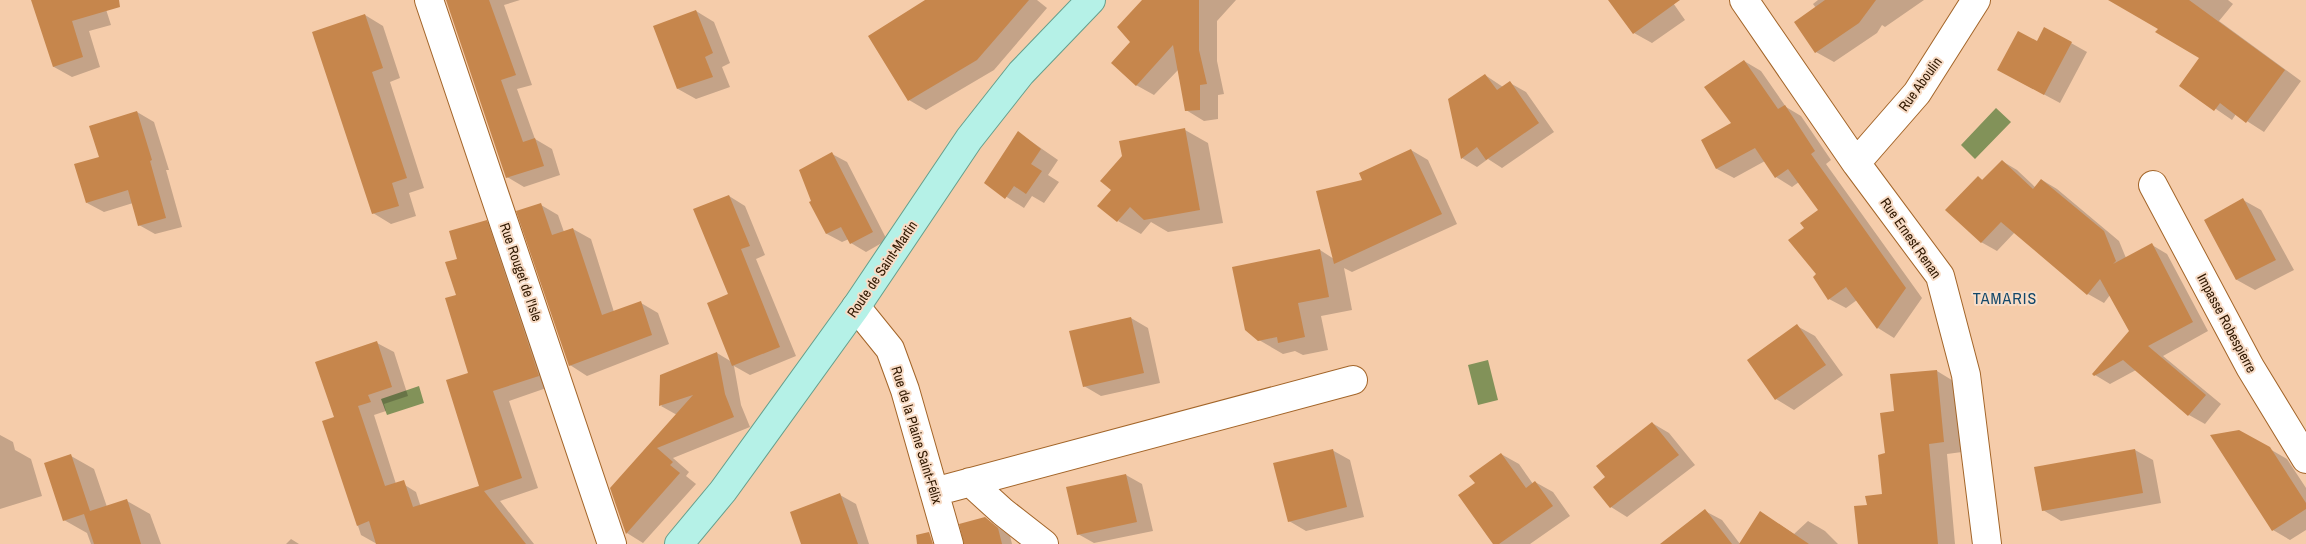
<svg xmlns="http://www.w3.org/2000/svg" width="2306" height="544" font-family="'Archivo Narrow',sans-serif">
<rect width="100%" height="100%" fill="#f5ccaa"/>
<path fill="#829259" d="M 1996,108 L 2011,122 L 1975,159 L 1961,145 Z
M 1488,360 L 1498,400 L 1478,405 L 1468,365 Z
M 419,386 L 424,403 L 387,415 L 381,399 Z"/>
<path fill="#0003" d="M 32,0 L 103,0 L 111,25 L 89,31 L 100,67 L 72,77 L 54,67 Z
M 448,0 L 520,0 L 504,5 L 532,85 L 517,89 L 535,139 L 552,149 L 560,175 L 524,187 L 507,177 Z
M 927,0 L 1037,0 L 1047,8 L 994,70 L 926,110 L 909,100 Z
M 1144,0 L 1236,0 L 1217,21 L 1217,61 L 1224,94 L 1218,95 L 1218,119 L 1204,121 L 1186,110 L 1179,69 L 1154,95 L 1136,85 L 1132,42 Z
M 1610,0 L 1671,0 L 1685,20 L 1652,43 L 1634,33 Z
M 1818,0 L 1924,0 L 1885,27 L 1882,25 L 1877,33 L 1834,62 L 1816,52 L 1816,8 L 1813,4 Z
M 2117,0 L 2228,0 L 2233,4 L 2219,21 L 2301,81 L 2264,132 L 2236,114 L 2232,120 L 2181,85 L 2201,58 Z
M 696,11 L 714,22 L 730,63 L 722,67 L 730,87 L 696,99 L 678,89 Z
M 365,15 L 383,26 L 400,78 L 390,82 L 424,188 L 409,193 L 416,216 L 391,224 L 373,213 Z
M 2037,43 L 2071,43 L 2087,52 L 2060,103 L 2015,79 Z
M 1744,61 L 1761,71 L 1786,107 L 1801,116 L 1831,160 L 1826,164 L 1922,298 L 1894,338 L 1878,328 L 1857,300 L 1846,308 L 1829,299 L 1817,275 L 1806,229 L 1820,211 L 1799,182 L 1792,187 L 1776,177 L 1765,161 L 1734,178 L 1717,169 L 1702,141 L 1733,123 Z
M 1485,75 L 1503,87 L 1510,83 L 1526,92 L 1554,132 L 1502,168 L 1488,159 L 1477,167 L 1462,158 Z
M 137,112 L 154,122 L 169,170 L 166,170 L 182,227 L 155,234 L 139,225 L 133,203 L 104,212 L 87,203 Z
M 1185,130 L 1208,143 L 1223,223 L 1168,232 L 1151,222 L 1141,234 L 1118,221 Z
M 1019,133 L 1058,160 L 1048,175 L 1059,182 L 1044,203 L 1032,196 L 1024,208 L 985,183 Z
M 1411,150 L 1428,160 L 1457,224 L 1352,272 L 1344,268 L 1352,310 L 1321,316 L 1328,350 L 1303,355 L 1295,351 L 1283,354 L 1259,340 L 1320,250 L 1334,259 L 1364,180 Z
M 832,154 L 847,162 L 887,240 L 866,252 L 851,243 L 849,239 L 842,242 L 827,234 L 811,202 Z
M 2002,161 L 2017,170 L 2036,188 L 2042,180 L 2057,189 L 2119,241 L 2126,258 L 2152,245 L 2167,254 L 2208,331 L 2163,356 L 2221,404 L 2205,424 L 2189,415 L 2136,370 L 2110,384 L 2095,375 L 2130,332 L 2110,295 L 2104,303 L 2088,294 L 2015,232 L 1997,251 L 1981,242 L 1978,177 L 1984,181 Z
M 729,196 L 745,206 L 765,255 L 756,259 L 796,356 L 750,375 L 734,366 L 741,405 L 750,427 L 673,458 L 689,472 L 686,476 L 696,484 L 643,543 L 627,533 L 612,488 L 677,415 L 661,406 L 717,353 L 732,362 Z
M 2243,200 L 2261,210 L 2294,270 L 2255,290 L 2237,280 L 2205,221 Z
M 541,205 L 558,215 L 564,232 L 573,229 L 591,239 L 614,312 L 641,303 L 658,313 L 669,344 L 587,376 L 570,365 Z
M 486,221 L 503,231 L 555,385 L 509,401 L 538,488 L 500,501 L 534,544 L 470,544 L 480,487 L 470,374 L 458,296 L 458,260 Z
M 1131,318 L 1148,328 L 1160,383 L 1101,396 L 1084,386 Z
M 1797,326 L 1815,336 L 1843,375 L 1794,410 L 1776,399 Z
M 377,343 L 394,352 L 408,396 L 384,404 L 386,411 L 374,415 L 396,484 L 400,482 L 416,492 L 433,544 L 377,544 L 361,535 L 324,422 L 335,418 Z
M 1937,371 L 1955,382 L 1962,452 L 1947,454 L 1955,544 L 1859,544 L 1868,506 L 1884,495 L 1886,455 L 1895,412 Z
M 1652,423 L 1669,433 L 1695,465 L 1627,517 L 1611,507 L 1607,477 Z
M 0,435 L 13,442 L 15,450 L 31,459 L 42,496 L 0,509 Z
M 2249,437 L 2287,459 L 2306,488 L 2306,530 L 2290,540 L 2273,530 Z
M 1332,450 L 1350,460 L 1364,517 L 1306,531 L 1289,521 Z
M 2135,450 L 2153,460 L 2161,503 L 2061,521 L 2043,510 Z
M 1501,454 L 1519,464 L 1533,484 L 1535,482 L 1553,492 L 1570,516 L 1530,544 L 1494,544 L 1476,483 Z
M 71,456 L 94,469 L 107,507 L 127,501 L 150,514 L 161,544 L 91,544 L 87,533 L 64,520 Z
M 1126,475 L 1142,484 L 1153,531 L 1094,543 L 1078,534 Z
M 840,495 L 856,504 L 869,544 L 802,544 Z
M 1705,511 L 1722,520 L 1740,544 L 1675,544 Z
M 1761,513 L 1794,534 L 1808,521 L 1825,531 L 1838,544 L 1740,544 Z
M 985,518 L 1010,536 L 1012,544 L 965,544 Z
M 291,539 L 299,544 L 286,544 Z"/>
<path fill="#c6864c" d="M 31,0 L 119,0 L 120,7 L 72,21 L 83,57 L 53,67 Z
M 446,0 L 489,0 L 516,75 L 501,80 L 523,142 L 535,138 L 544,166 L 506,178 Z
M 925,0 L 1029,0 L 977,60 L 908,101 L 868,36 Z
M 1142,0 L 1199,0 L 1199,50 L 1207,84 L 1200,85 L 1200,110 L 1185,111 L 1173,45 L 1136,86 L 1111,63 L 1130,42 L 1117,27 Z
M 1608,0 L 1680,0 L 1633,34 Z
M 1825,0 L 1876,0 L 1859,23 L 1815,53 L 1794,22 Z
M 2108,0 L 2189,0 L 2285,70 L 2246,123 L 2220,103 L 2214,111 L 2179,86 L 2199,58 L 2155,32 L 2158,29 Z
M 696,10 L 713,53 L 705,57 L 713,77 L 677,89 L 653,26 Z
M 365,14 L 383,68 L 372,72 L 407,178 L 392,183 L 399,206 L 372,214 L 312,32 Z
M 2044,27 L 2072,42 L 2044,95 L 1997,70 L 2018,31 L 2037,41 Z
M 1744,60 L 1778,109 L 1785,105 L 1815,151 L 1811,154 L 1906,288 L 1877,329 L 1846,287 L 1828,300 L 1813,277 L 1816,274 L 1788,240 L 1804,228 L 1800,223 L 1818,210 L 1788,169 L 1775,178 L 1755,148 L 1716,169 L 1701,140 L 1731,123 L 1704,87 Z
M 1485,74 L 1497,90 L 1510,81 L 1539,123 L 1486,160 L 1477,147 L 1461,159 L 1448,99 Z
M 137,111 L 152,160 L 150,161 L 166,218 L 138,226 L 128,190 L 86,203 L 74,164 L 99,157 L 89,126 Z
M 1185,128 L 1200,210 L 1144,220 L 1130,207 L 1117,222 L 1097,206 L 1111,190 L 1100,181 L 1122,156 L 1119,141 Z
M 1018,131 L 1041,149 L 1031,164 L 1042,171 L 1026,194 L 1014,186 L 1005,199 L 984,183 Z
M 1411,149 L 1442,214 L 1334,264 L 1316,191 L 1362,180 L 1359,173 Z
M 832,152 L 873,232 L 850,244 L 841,227 L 826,234 L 809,202 L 811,201 L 799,170 Z
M 2002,160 L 2033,189 L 2041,179 L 2104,231 L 2116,261 L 2113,264 L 2152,243 L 2193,322 L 2148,346 L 2206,395 L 2188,416 L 2123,360 L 2094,376 L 2092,374 L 2129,331 L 2100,279 L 2087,295 L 2001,222 L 1981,243 L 1945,210 L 1978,176 L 1982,180 Z
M 729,195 L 750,246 L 741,249 L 780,347 L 732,366 L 707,303 L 728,294 L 693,209 Z
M 2243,198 L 2276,260 L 2236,280 L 2204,220 Z
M 541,203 L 552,235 L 573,228 L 602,315 L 641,301 L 652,335 L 569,366 L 516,211 Z
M 487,220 L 539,376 L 493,391 L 522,478 L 484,491 L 526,544 L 376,544 L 369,521 L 357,526 L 322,421 L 334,417 L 315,362 L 377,341 L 392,387 L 368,395 L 371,402 L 358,406 L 385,486 L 404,480 L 413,507 L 479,486 L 446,380 L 468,373 L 445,298 L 456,295 L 445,262 L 457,259 L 449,231 Z
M 1320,249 L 1329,297 L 1298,303 L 1305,337 L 1278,343 L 1277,337 L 1258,341 L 1245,330 L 1232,267 Z
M 1131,317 L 1144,373 L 1083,387 L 1069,331 Z
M 1797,324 L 1826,365 L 1775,400 L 1747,360 Z
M 717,352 L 725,394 L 734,417 L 657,448 L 673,462 L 670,465 L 680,473 L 626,534 L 610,488 L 693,395 L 659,406 L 660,375 Z
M 1937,370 L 1944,442 L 1929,444 L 1938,544 L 1858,544 L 1854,506 L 1867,505 L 1865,496 L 1882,494 L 1878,455 L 1885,453 L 1880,413 L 1894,411 L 1890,374 Z
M 1652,422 L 1679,455 L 1610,508 L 1593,487 L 1605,477 L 1596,466 Z
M 2239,430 L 2270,447 L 2306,503 L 2306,509 L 2272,531 L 2210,435 Z
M 1333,449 L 1347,507 L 1288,522 L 1273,463 Z
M 2135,449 L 2143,493 L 2042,511 L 2034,467 Z
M 1501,453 L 1526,488 L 1535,481 L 1553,506 L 1499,544 L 1493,544 L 1458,495 L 1475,483 L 1469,476 Z
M 71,454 L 90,511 L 127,499 L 141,544 L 94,544 L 84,514 L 63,521 L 44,463 Z
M 1126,474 L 1137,522 L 1077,535 L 1066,487 Z
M 840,493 L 858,544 L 801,544 L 790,512 Z
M 1705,509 L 1732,544 L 1660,544 Z
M 1760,511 L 1809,544 L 1739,544 Z
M 985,517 L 998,528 L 1002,544 L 964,544 L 959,524 Z
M 929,532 L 933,544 L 917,544 L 916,535 Z"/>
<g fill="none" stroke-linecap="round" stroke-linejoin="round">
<g stroke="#a36529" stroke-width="30">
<path id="minor" d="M 429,0 L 612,544
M 1744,0 L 1856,163 L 1940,276 L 1966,375 L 1987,544
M 1856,163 L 1917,93 L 1976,0
M 2153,185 L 2250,367 L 2306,459
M 856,307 L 890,349 L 905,390 L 949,544
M 970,482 L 1003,512 L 1044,544
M 934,492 L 1353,380"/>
</g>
<g stroke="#669f8c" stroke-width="30">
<path id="major" d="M 679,544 L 723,491 L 856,307 L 969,139 L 1021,73 L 1091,0"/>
</g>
<use href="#minor" stroke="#fff" stroke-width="28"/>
<use href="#major" stroke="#b5f1e7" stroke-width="28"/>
</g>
<g text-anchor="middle" stroke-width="4" stroke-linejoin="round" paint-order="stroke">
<g font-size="14" fill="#301800" stroke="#f8dcc6">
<text transform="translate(1920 84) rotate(-54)" y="5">Rue Aboulin</text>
<text transform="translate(1911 238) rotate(55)" y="5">Rue Ernest Renan</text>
<text transform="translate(882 269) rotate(-56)" y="5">Route de Saint-Martin</text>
<text transform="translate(521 272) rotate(71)" y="5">Rue Rouget de l'Isle</text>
<text transform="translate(2227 323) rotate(62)" y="5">Impasse Robespierre</text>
<text transform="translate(917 435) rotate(73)" y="5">Rue de la Plaine Saint-Félix</text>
</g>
<g font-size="16" letter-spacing="1" fill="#12486a" stroke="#f8dcc6">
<text x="2005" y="304">TAMARIS</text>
</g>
</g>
</svg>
